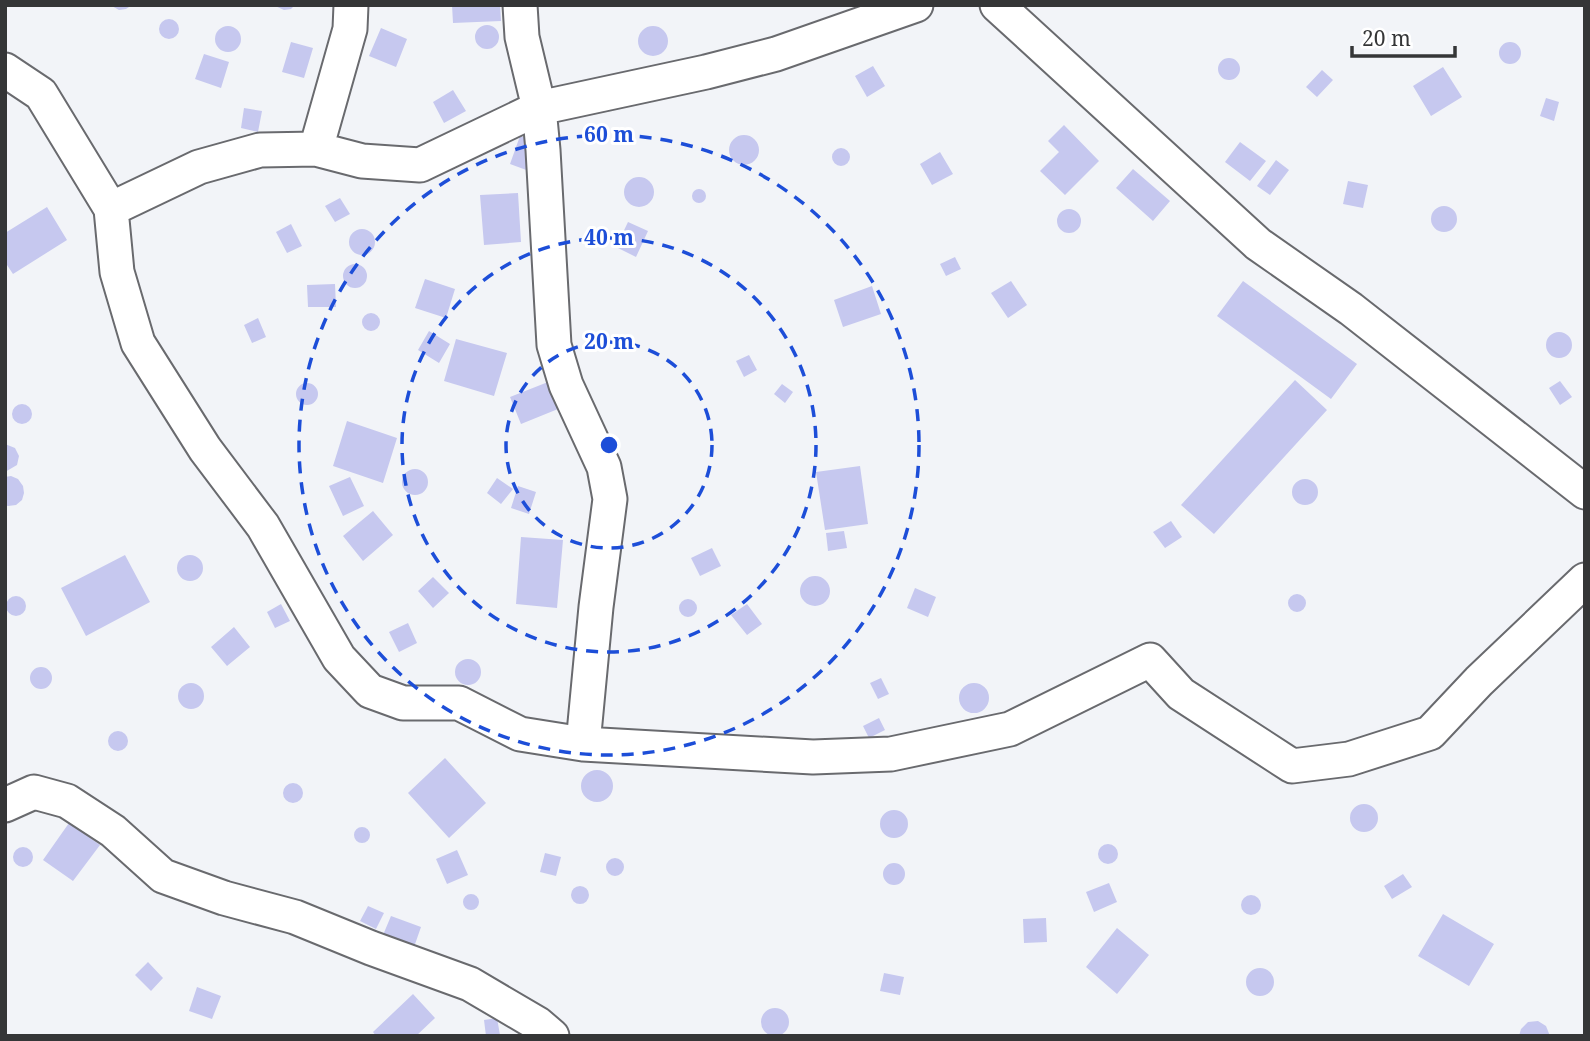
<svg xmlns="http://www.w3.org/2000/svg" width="1590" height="1041" font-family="'Noto Serif',serif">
<rect width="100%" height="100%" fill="#f2f4f8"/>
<path fill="#c6c8ef" d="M 110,5 L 132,5 L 126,9 L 119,10 Z
M 273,5 L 295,5 L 291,9 L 284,10 Z
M 452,5 L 500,5 L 501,21 L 453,23 Z
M159 29a10 10 0 1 1 20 0a10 10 0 1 1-20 0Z
M475 37a12 12 0 1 1 24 0a12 12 0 1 1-24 0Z
M638 41a15 15 0 1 1 30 0a15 15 0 1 1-30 0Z
M215 39a13 13 0 1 1 26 0a13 13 0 1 1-26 0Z
M 381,28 L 407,39 L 396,67 L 369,56 Z
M1499 53a11 11 0 1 1 22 0a11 11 0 1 1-22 0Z
M 291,42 L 313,48 L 304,78 L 282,72 Z
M 204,54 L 229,62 L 221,88 L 195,79 Z
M1218 69a11 11 0 1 1 22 0a11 11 0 1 1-22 0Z
M 873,66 L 885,86 L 867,97 L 855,76 Z
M 1443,67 L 1462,97 L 1431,116 L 1413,86 Z
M 1322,70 L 1333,80 L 1317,97 L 1306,87 Z
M 453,90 L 466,111 L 444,123 L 433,102 Z
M 1546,98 L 1559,102 L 1554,121 L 1540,116 Z
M 244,108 L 262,111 L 258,132 L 241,128 Z
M 1064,125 L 1099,161 L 1065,195 L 1040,171 L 1059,152 L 1048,141 Z
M729 150a15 15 0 1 1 30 0a15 15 0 1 1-30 0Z
M 520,136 L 540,143 L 529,171 L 510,164 Z
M 1240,142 L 1266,161 L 1250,181 L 1225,162 Z
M832 157a9 9 0 1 1 18 0a9 9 0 1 1-18 0Z
M 940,152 L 953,174 L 932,185 L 920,164 Z
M 1276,160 L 1289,170 L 1270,195 L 1257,186 Z
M 1133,169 L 1170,201 L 1153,221 L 1116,188 Z
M624 192a15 15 0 1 1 30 0a15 15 0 1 1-30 0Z
M 1348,181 L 1368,185 L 1363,208 L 1343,204 Z
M692 196a7 7 0 1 1 14 0a7 7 0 1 1-14 0Z
M 518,193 L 521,242 L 484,245 L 480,195 Z
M 340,198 L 350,214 L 335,222 L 325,206 Z
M1431 219a13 13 0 1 1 26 0a13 13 0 1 1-26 0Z
M 47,207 L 67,240 L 13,274 L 5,262 L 5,233 Z
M1057 221a12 12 0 1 1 24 0a12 12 0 1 1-24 0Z
M 628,222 L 648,231 L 636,257 L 616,247 Z
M 291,224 L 302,246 L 287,253 L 276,232 Z
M349 242a13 13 0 1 1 26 0a13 13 0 1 1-26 0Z
M 955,257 L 961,269 L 946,276 L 940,264 Z
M343 276a12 12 0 1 1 24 0a12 12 0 1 1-24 0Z
M 425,279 L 455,289 L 446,318 L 415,308 Z
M 1011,281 L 1027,305 L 1008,318 L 991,293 Z
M 1243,281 L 1357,364 L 1331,399 L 1217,316 Z
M 335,284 L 336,307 L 308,307 L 307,285 Z
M 872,286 L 881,314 L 843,327 L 834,300 Z
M362 322a9 9 0 1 1 18 0a9 9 0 1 1-18 0Z
M 258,318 L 266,337 L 252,343 L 244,325 Z
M 429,331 L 450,344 L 439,363 L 418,350 Z
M1546 345a13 13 0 1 1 26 0a13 13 0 1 1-26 0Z
M 456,339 L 507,353 L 494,396 L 444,381 Z
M 749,355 L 757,370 L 744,377 L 736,361 Z
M 1295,380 L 1327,410 L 1214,534 L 1181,505 Z
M 1560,381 L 1572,397 L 1560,405 L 1549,388 Z
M 548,382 L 558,409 L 521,424 L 510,397 Z
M296 394a11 11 0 1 1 22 0a11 11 0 1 1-22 0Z
M 782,384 L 793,392 L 785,403 L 774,394 Z
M12 414a10 10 0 1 1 20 0a10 10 0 1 1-20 0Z
M 347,421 L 397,438 L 383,483 L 333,466 Z
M 5,444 L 15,448 L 19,456 L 17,465 L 5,472 Z
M 860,466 L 868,524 L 825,530 L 816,472 Z
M402 482a13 13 0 1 1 26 0a13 13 0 1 1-26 0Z
M 11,476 L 18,479 L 23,486 L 24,493 L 22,500 L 16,505 L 8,506 L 5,505 L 5,477 Z
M 350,477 L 364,506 L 343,516 L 329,486 Z
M 497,478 L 513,489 L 501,504 L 487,493 Z
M1292 492a13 13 0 1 1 26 0a13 13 0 1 1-26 0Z
M 518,486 L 536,492 L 529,514 L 511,508 Z
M 373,511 L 393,535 L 363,561 L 343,536 Z
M 1171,521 L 1182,537 L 1165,548 L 1153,532 Z
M 844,531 L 847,548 L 828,551 L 826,533 Z
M 521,537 L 563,540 L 557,608 L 516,604 Z
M 712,548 L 721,566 L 700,576 L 691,558 Z
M177 568a13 13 0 1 1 26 0a13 13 0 1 1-26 0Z
M 125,555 L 150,602 L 86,636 L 61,588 Z
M800 591a15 15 0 1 1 30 0a15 15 0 1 1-30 0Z
M 433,577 L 449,593 L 433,608 L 418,591 Z
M 915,588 L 936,597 L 928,617 L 907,608 Z
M1288 603a9 9 0 1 1 18 0a9 9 0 1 1-18 0Z
M6 606a10 10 0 1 1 20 0a10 10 0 1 1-20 0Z
M679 608a9 9 0 1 1 18 0a9 9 0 1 1-18 0Z
M 281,604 L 290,621 L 275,628 L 267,612 Z
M 747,604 L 762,624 L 747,635 L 731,615 Z
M 408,623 L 417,643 L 399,652 L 389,632 Z
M 234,627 L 250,647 L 227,666 L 211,647 Z
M455 672a13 13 0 1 1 26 0a13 13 0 1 1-26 0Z
M30 678a11 11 0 1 1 22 0a11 11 0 1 1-22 0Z
M 881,678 L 889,694 L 878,699 L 870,683 Z
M959 698a15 15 0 1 1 30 0a15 15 0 1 1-30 0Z
M178 696a13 13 0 1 1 26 0a13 13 0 1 1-26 0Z
M 879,718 L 885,730 L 869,738 L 863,726 Z
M108 741a10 10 0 1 1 20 0a10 10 0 1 1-20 0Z
M 445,758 L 486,803 L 449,838 L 408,793 Z
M581 786a16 16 0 1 1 32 0a16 16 0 1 1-32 0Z
M283 793a10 10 0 1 1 20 0a10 10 0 1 1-20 0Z
M1350 818a14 14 0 1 1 28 0a14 14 0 1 1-28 0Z
M880 824a14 14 0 1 1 28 0a14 14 0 1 1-28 0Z
M 69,823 L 100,845 L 73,881 L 43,860 Z
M354 835a8 8 0 1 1 16 0a8 8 0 1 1-16 0Z
M1098 854a10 10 0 1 1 20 0a10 10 0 1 1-20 0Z
M13 857a10 10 0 1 1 20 0a10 10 0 1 1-20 0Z
M 457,850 L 468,875 L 447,884 L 436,859 Z
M 545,853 L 561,857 L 556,876 L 540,872 Z
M606 867a9 9 0 1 1 18 0a9 9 0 1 1-18 0Z
M883 874a11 11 0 1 1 22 0a11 11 0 1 1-22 0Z
M 1403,874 L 1412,887 L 1392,899 L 1384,886 Z
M 1109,883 L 1117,902 L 1094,912 L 1086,892 Z
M571 895a9 9 0 1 1 18 0a9 9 0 1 1-18 0Z
M463 902a8 8 0 1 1 16 0a8 8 0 1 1-16 0Z
M1241 905a10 10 0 1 1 20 0a10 10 0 1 1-20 0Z
M 368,906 L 384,913 L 376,929 L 360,921 Z
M 1443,914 L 1494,944 L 1469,986 L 1418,956 Z
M 391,916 L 421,927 L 414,947 L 383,935 Z
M 1046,918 L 1047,942 L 1024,943 L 1023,919 Z
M 1117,928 L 1149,955 L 1117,994 L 1086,967 Z
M 148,962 L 163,978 L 151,991 L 135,975 Z
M1246 982a14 14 0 1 1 28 0a14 14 0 1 1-28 0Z
M 884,973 L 904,977 L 900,995 L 880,991 Z
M 197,987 L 221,996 L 212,1019 L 189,1011 Z
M 413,994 L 435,1018 L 416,1036 L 376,1036 L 373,1032 Z
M761 1022a14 14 0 1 1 28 0a14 14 0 1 1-28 0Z
M 497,1018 L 500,1035 L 486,1036 L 484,1020 Z
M 1538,1021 L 1546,1026 L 1550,1036 L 1519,1036 L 1521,1029 L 1528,1022 Z"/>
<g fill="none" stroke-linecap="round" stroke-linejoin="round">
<g stroke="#696a6e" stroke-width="37">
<path id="street" d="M 520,5 L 522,37 L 539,108 L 543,150 L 554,345 L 566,385 L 604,467 L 610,499 L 596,607 L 583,744
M 997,5 L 1258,244 L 1351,309 L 1585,492
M 5,70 L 41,94 L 111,209 L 117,272 L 138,343 L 205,449 L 263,526 L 339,658 L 370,691 L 403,703 L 459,703 L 520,734 L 583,744 L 813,757 L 891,754 L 1010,729 L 1150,660 L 1181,694 L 1292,766 L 1349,759 L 1430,733 L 1479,681 L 1585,580
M 316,149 L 350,29 L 351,5
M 111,209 L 199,167 L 260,150 L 316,149 L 362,161 L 420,165 L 539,108 L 706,72 L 776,54 L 916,5
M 5,805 L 34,792 L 67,801 L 113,831 L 163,876 L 224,898 L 295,917 L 371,948 L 470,984 L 538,1024 L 552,1036"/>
</g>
<use href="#street" stroke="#fff" stroke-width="33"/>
</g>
<g fill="none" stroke="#1d4ed8" stroke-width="3.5" stroke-dasharray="12 9">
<circle cx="609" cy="445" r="103"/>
<circle cx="609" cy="445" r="207"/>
<circle cx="609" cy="445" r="310"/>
</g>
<circle cx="609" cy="445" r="10" fill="#1d4ed8" stroke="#fff" stroke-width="3.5"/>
<g font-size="21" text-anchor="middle" font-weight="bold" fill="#1d4ed8" stroke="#fff" stroke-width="6" stroke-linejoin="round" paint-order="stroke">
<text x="609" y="142">60 m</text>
<text x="609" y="245">40 m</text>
<text x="609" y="349">20 m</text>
</g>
<rect width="1590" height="1041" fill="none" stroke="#353637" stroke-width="14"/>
<path d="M1352 46v10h103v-10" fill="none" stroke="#353637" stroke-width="3.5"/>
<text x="1362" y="46" font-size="21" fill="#353637" stroke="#ffffff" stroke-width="5" paint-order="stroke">20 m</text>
</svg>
